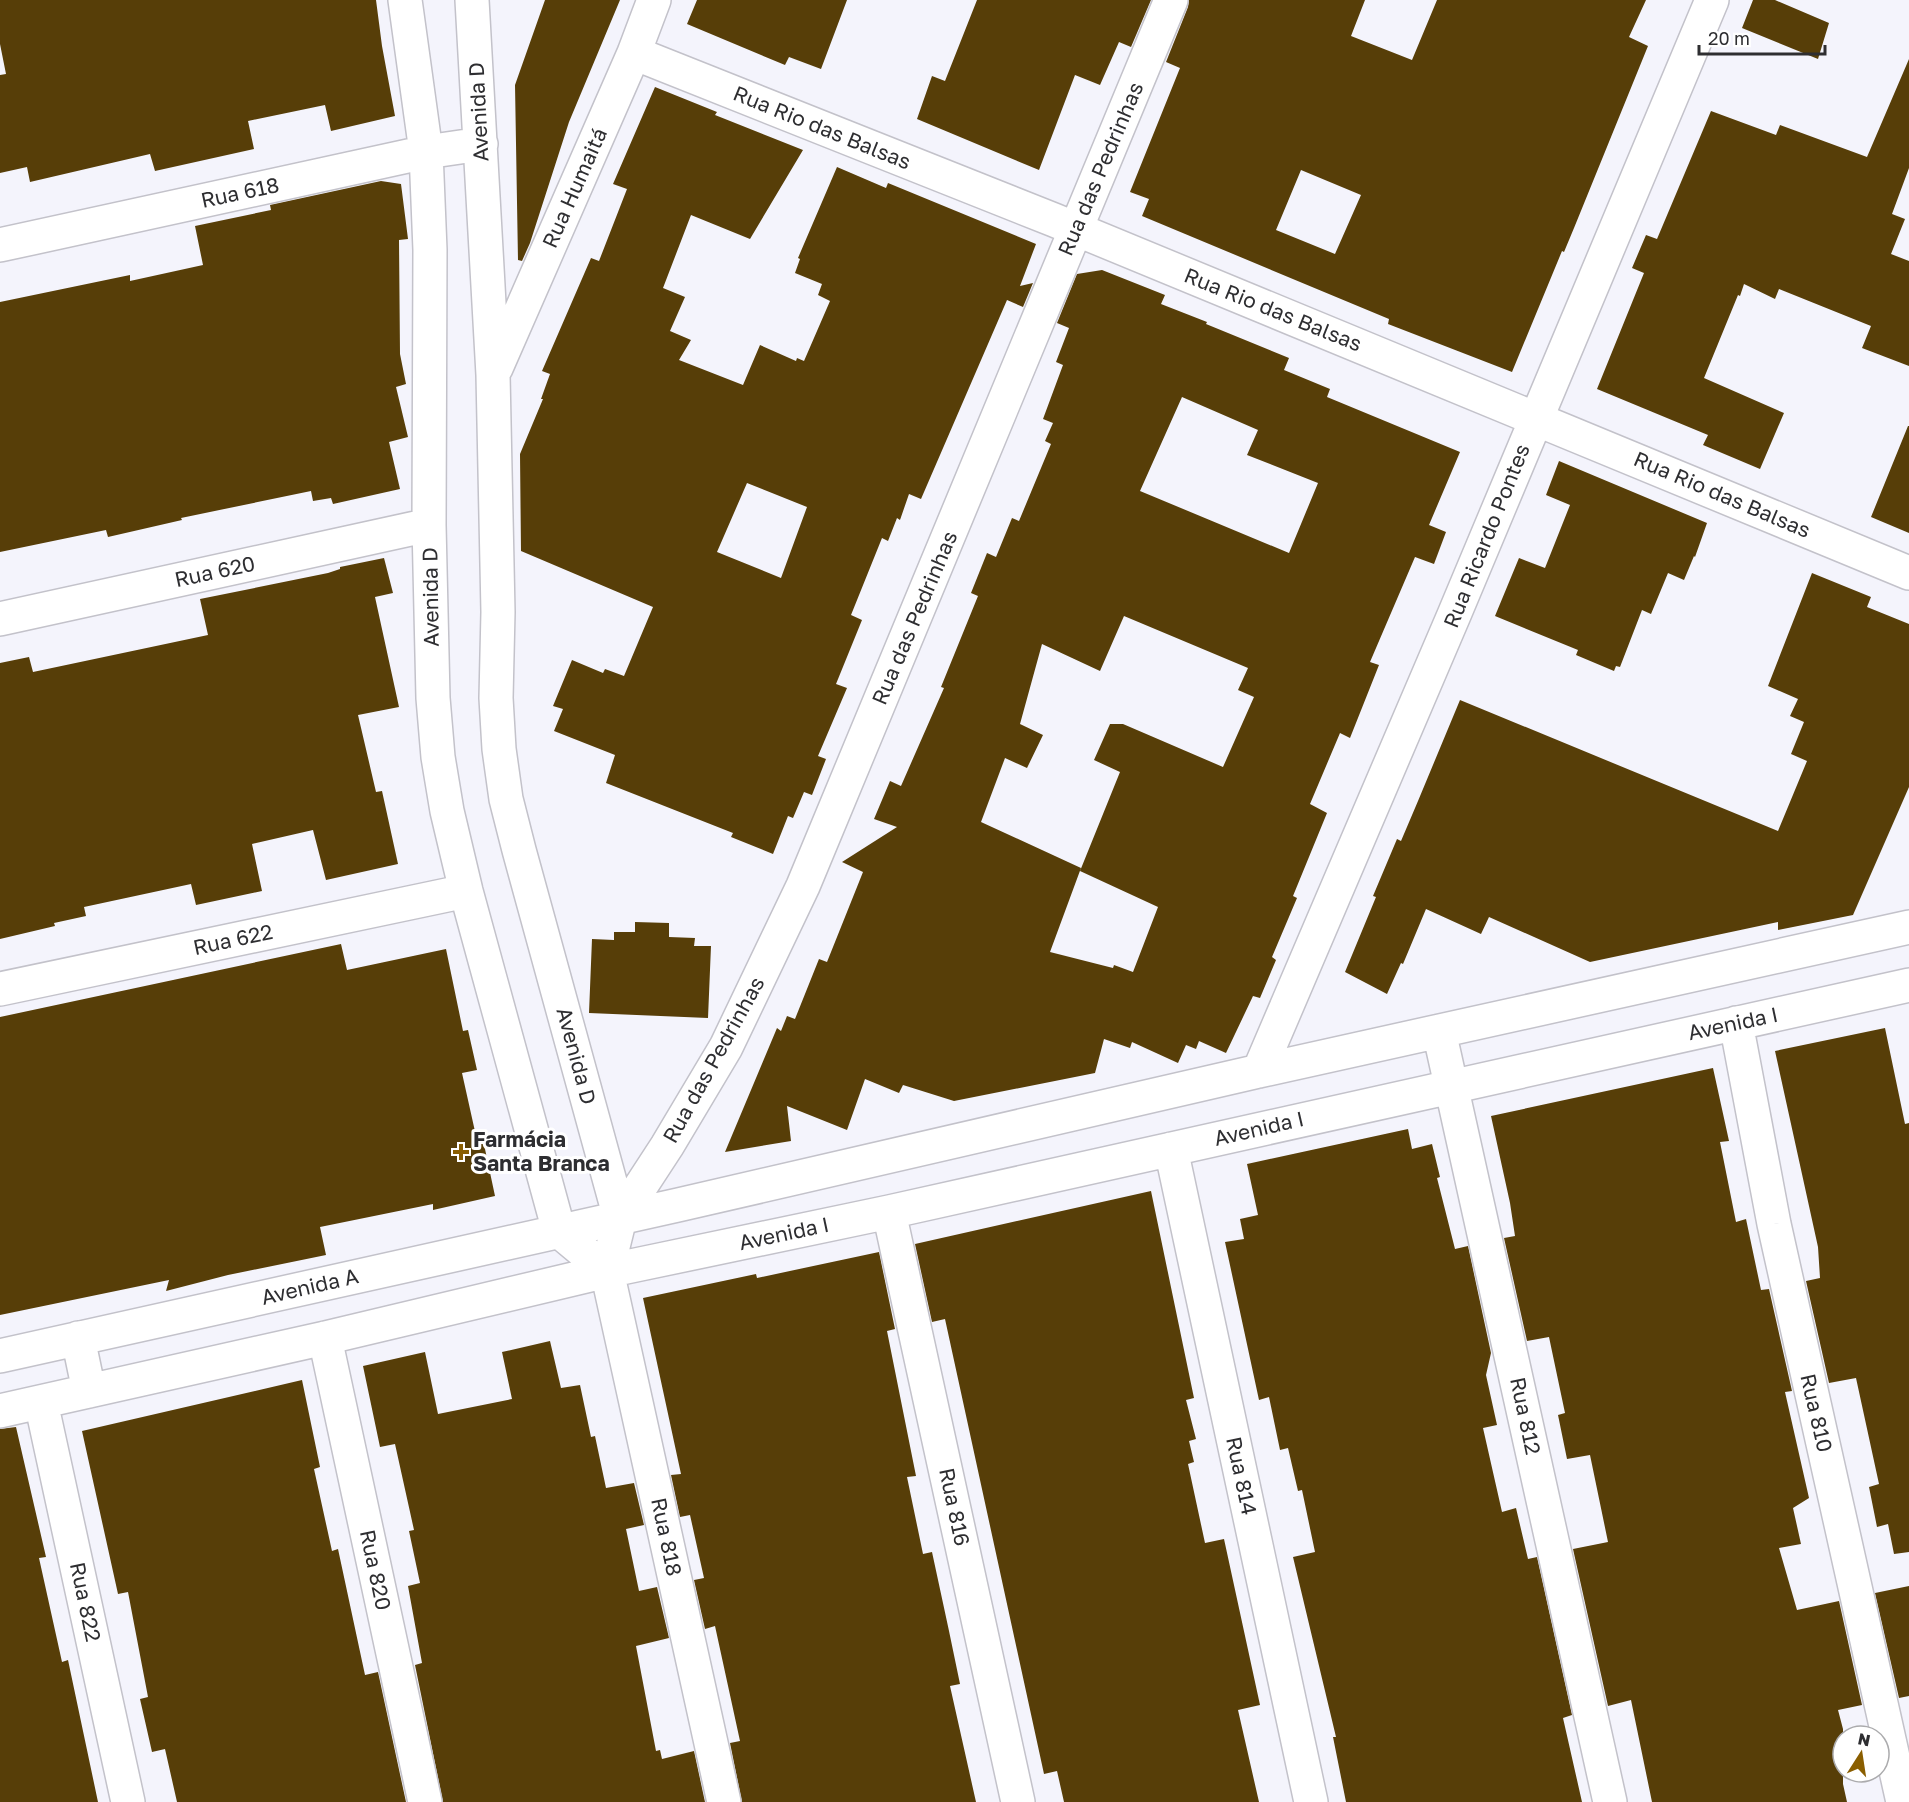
<svg xmlns="http://www.w3.org/2000/svg" width="1909" height="1802" font-family="'Golos Text',sans-serif">
<rect width="100%" height="100%" fill="#f4f4fc"/>
<path fill="#573e08" fill-rule="evenodd" d="M 0,0 L 376,0 L 382,46 L 395,116 L 331,131 L 325,105 L 248,121 L 254,149 L 155,171 L 150,154 L 30,182 L 27,167 L 0,173 L 0,75 L 6,74 L 0,44 Z
M 545,0 L 620,0 L 569,122 L 530,243 L 522,261 L 518,260 L 515,85 Z
M 697,0 L 847,0 L 821,69 L 789,57 L 785,65 L 687,24 Z
M 977,0 L 1151,0 L 1131,47 L 1119,42 L 1100,85 L 1075,75 L 1039,170 L 917,119 L 932,76 L 945,81 Z
M 1189,0 L 1365,0 L 1351,36 L 1412,60 L 1437,0 L 1646,0 L 1629,37 L 1648,46 L 1574,228 L 1564,252 L 1562,251 L 1512,372 L 1388,324 L 1389,319 L 1142,216 L 1149,199 L 1130,192 L 1180,68 L 1166,62 L 1188,7 ZM 1301,170 L 1361,195 L 1335,254 L 1276,230 Z
M 1753,0 L 1775,0 L 1829,23 L 1818,59 L 1742,28 Z
M 1909,59 L 1909,168 L 1892,214 L 1905,219 L 1891,254 L 1909,261 L 1909,366 L 1862,348 L 1871,326 L 1779,289 L 1775,299 L 1744,284 L 1740,296 L 1738,295 L 1704,378 L 1784,413 L 1760,469 L 1703,445 L 1708,435 L 1597,389 L 1644,273 L 1632,268 L 1646,235 L 1657,239 L 1711,111 L 1776,135 L 1780,125 L 1867,157 Z
M 655,87 L 717,112 L 715,115 L 803,150 L 750,239 L 691,215 L 663,288 L 685,297 L 670,331 L 691,340 L 679,360 L 743,385 L 760,345 L 796,361 L 797,358 L 804,361 L 830,301 L 818,295 L 822,284 L 795,273 L 800,259 L 798,258 L 837,167 L 886,188 L 888,183 L 1036,244 L 1020,286 L 1033,283 L 1023,307 L 1007,300 L 921,499 L 909,494 L 900,520 L 897,518 L 888,541 L 882,538 L 851,615 L 862,620 L 836,684 L 847,688 L 818,756 L 826,759 L 812,795 L 804,792 L 793,818 L 788,816 L 773,854 L 731,837 L 733,833 L 606,783 L 615,755 L 554,731 L 563,709 L 553,706 L 572,660 L 603,673 L 605,669 L 624,676 L 653,607 L 521,551 L 520,454 L 543,399 L 541,399 L 550,374 L 542,371 L 591,258 L 599,261 L 627,189 L 613,184 ZM 747,483 L 807,507 L 781,578 L 717,552 Z
M 381,181 L 401,184 L 408,239 L 399,240 L 400,354 L 406,384 L 396,387 L 408,437 L 389,442 L 400,489 L 333,504 L 331,498 L 313,501 L 311,491 L 181,518 L 182,520 L 108,537 L 106,530 L 0,552 L 0,302 L 130,275 L 130,281 L 203,265 L 195,226 L 271,210 L 270,205 Z
M 1102,270 L 1165,295 L 1161,304 L 1207,322 L 1206,324 L 1289,358 L 1284,370 L 1330,389 L 1327,397 L 1460,452 L 1429,525 L 1446,532 L 1434,564 L 1415,557 L 1370,662 L 1379,665 L 1350,738 L 1340,733 L 1310,804 L 1327,813 L 1293,896 L 1297,898 L 1272,957 L 1276,960 L 1260,998 L 1253,996 L 1226,1053 L 1199,1041 L 1196,1049 L 1186,1045 L 1178,1063 L 1132,1042 L 1130,1048 L 1104,1039 L 1095,1073 L 954,1101 L 903,1085 L 899,1093 L 865,1079 L 847,1130 L 787,1106 L 791,1141 L 725,1152 L 777,1028 L 781,1031 L 787,1016 L 795,1019 L 819,959 L 827,962 L 863,872 L 842,862 L 897,827 L 874,819 L 890,781 L 901,786 L 944,688 L 941,687 L 978,596 L 971,593 L 987,553 L 996,557 L 1012,518 L 1019,521 L 1051,444 L 1045,441 L 1053,423 L 1043,419 L 1063,365 L 1056,362 L 1069,328 L 1057,323 L 1077,274 ZM 1182,397 L 1258,430 L 1247,455 L 1318,483 L 1289,553 L 1140,491 ZM 1124,616 L 1248,668 L 1238,690 L 1254,697 L 1223,767 L 1123,724 L 1110,724 L 1094,760 L 1120,772 L 1080,871 L 1158,907 L 1133,972 L 1114,965 L 1113,968 L 1050,952 L 1081,868 L 981,822 L 1005,758 L 1027,768 L 1043,735 L 1020,724 L 1042,644 L 1100,671 Z
M 1908,426 L 1909,426 L 1909,533 L 1871,517 Z
M 1559,461 L 1707,523 L 1695,557 L 1694,556 L 1684,580 L 1668,573 L 1651,614 L 1642,610 L 1620,667 L 1616,666 L 1614,671 L 1576,655 L 1578,650 L 1495,616 L 1519,558 L 1545,568 L 1570,505 L 1546,495 Z
M 384,558 L 393,593 L 375,597 L 399,707 L 358,715 L 376,792 L 382,791 L 398,864 L 326,880 L 313,830 L 252,844 L 262,891 L 196,905 L 191,884 L 84,907 L 86,916 L 54,923 L 55,926 L 0,939 L 0,663 L 29,657 L 33,672 L 208,635 L 200,599 L 328,573 L 340,569 L 340,567 Z
M 1812,573 L 1871,597 L 1867,607 L 1909,624 L 1909,787 L 1853,915 L 1778,930 L 1778,922 L 1590,962 L 1489,917 L 1481,934 L 1426,909 L 1403,964 L 1401,963 L 1387,994 L 1345,972 L 1376,897 L 1373,896 L 1397,839 L 1401,841 L 1418,801 L 1460,700 L 1778,831 L 1807,761 L 1791,754 L 1804,722 L 1790,716 L 1798,699 L 1768,686 Z
M 635,922 L 669,923 L 669,937 L 695,938 L 694,946 L 711,946 L 708,1018 L 589,1013 L 592,939 L 614,940 L 614,932 L 635,932 Z
M 341,944 L 347,970 L 446,949 L 463,1031 L 468,1030 L 477,1070 L 462,1073 L 476,1136 L 482,1135 L 495,1196 L 433,1210 L 433,1204 L 320,1227 L 326,1255 L 228,1275 L 166,1291 L 169,1280 L 0,1315 L 0,1017 Z
M 1885,1028 L 1905,1124 L 1909,1123 L 1909,1552 L 1894,1554 L 1888,1524 L 1877,1527 L 1869,1487 L 1879,1484 L 1856,1378 L 1829,1383 L 1806,1281 L 1820,1278 L 1818,1247 L 1775,1051 Z
M 1713,1068 L 1729,1141 L 1720,1142 L 1736,1222 L 1746,1219 L 1761,1290 L 1769,1289 L 1792,1391 L 1785,1392 L 1809,1498 L 1793,1508 L 1801,1544 L 1779,1548 L 1797,1610 L 1839,1601 L 1862,1705 L 1838,1710 L 1843,1729 L 1843,1784 L 1847,1802 L 1652,1802 L 1631,1700 L 1608,1706 L 1573,1549 L 1608,1542 L 1590,1455 L 1567,1459 L 1558,1415 L 1565,1413 L 1549,1337 L 1527,1341 L 1504,1238 L 1515,1236 L 1510,1203 L 1491,1116 Z
M 1408,1129 L 1412,1149 L 1432,1144 L 1440,1177 L 1437,1178 L 1455,1249 L 1468,1246 L 1491,1353 L 1486,1375 L 1497,1425 L 1483,1428 L 1502,1512 L 1516,1508 L 1528,1559 L 1537,1557 L 1572,1715 L 1563,1718 L 1582,1802 L 1346,1802 L 1333,1737 L 1336,1737 L 1293,1557 L 1315,1552 L 1302,1490 L 1298,1491 L 1288,1448 L 1280,1450 L 1269,1397 L 1259,1400 L 1225,1242 L 1244,1239 L 1240,1219 L 1258,1215 L 1247,1164 Z
M 1151,1191 L 1194,1398 L 1186,1400 L 1196,1439 L 1189,1441 L 1194,1462 L 1188,1464 L 1205,1543 L 1224,1539 L 1260,1705 L 1238,1710 L 1259,1802 L 1064,1802 L 1057,1771 L 1044,1774 L 945,1319 L 932,1322 L 915,1244 Z
M 879,1252 L 895,1329 L 887,1331 L 916,1476 L 907,1477 L 923,1554 L 932,1552 L 949,1631 L 960,1684 L 950,1686 L 976,1802 L 742,1802 L 730,1743 L 740,1741 L 715,1626 L 705,1629 L 694,1580 L 704,1578 L 690,1515 L 680,1517 L 671,1475 L 681,1474 L 643,1298 L 756,1274 L 757,1278 Z
M 550,1341 L 561,1388 L 580,1385 L 591,1437 L 595,1436 L 606,1488 L 634,1483 L 644,1525 L 626,1529 L 639,1591 L 657,1587 L 669,1638 L 636,1646 L 656,1751 L 660,1750 L 662,1759 L 694,1751 L 705,1802 L 443,1802 L 415,1665 L 422,1663 L 408,1586 L 420,1583 L 409,1531 L 414,1530 L 395,1444 L 380,1447 L 363,1366 L 425,1352 L 438,1414 L 512,1399 L 502,1352 Z
M 302,1380 L 320,1467 L 314,1469 L 332,1551 L 338,1549 L 365,1675 L 378,1672 L 406,1802 L 177,1802 L 165,1749 L 152,1752 L 140,1699 L 148,1697 L 128,1592 L 118,1594 L 82,1431 Z
M 16,1427 L 46,1557 L 39,1558 L 62,1662 L 68,1660 L 98,1802 L 0,1802 L 0,1429 Z
M 1909,1586 L 1909,1696 L 1899,1698 L 1875,1593 Z"/>
<g fill="none" stroke-linecap="round" stroke-linejoin="round">
<g stroke="#c3c2ca" stroke-width="36">
<path id="minor" d="M 405,0 L 426,152 L 430,250 L 429,525 L 433,698 L 438,757 L 447,811 L 466,891 L 559,1231 L 607,1271
M 472,0 L 493,375 L 498,612 L 496,698 L 499,749 L 506,799 L 519,850 L 620,1218 L 607,1271 L 724,1802
M 634,53 L 1054,220 L 1909,573
M 0,245 L 426,152 L 481,144
M 496,368 L 634,53 L 654,0
M 0,619 L 429,525
M 0,989 L 466,891
M 1736,1023 L 1774,1224 L 1903,1802
M 1439,1031 L 1610,1802
M 1259,1071 L 1454,615 L 1712,0
M 1171,1149 L 1311,1802
M 889,1212 L 1018,1802
M 620,1218 L 667,1146 L 726,1047 L 803,886 L 1171,0
M 78,1338 L 89,1391
M 325,1338 L 425,1802
M 0,1356 L 678,1205 L 1259,1071 L 1909,927
M 41,1402 L 128,1802
M 0,1411 L 325,1338 L 607,1271 L 889,1212 L 1909,985"/>
</g>
<use href="#minor" stroke="#fff" stroke-width="33"/>
</g>
<path fill="#8a5e00" stroke="#fff" stroke-width="2" d="M458 1143h6v6h6v6h-6v6h-6v-6h-6v-6h6z"/>
<g text-anchor="middle" stroke-width="6" stroke-linejoin="round" paint-order="stroke">
<g font-size="21" fill="#2e2e31" stroke="#fff">
<text transform="translate(479 112) rotate(-93)" y="7">Avenida D</text>
<text transform="translate(822 128) rotate(22)" y="7">Rua Rio das Balsas</text>
<text transform="translate(1101 169) rotate(-67)" y="7">Rua das Pedrinhas</text>
<text transform="translate(575 188) rotate(-66)" y="7">Rua Humaitá</text>
<text transform="translate(240 193) rotate(-12)" y="7">Rua 618</text>
<text transform="translate(1273 310) rotate(22)" y="7">Rua Rio das Balsas</text>
<text transform="translate(1722 495) rotate(23)" y="7">Rua Rio das Balsas</text>
<text transform="translate(1487 536) rotate(-68)" y="7">Rua Ricardo Pontes</text>
<text transform="translate(215 572) rotate(-12)" y="7">Rua 620</text>
<text transform="translate(431 597) rotate(-91)" y="7">Avenida D</text>
<text transform="translate(915 618) rotate(-67)" y="7">Rua das Pedrinhas</text>
<text transform="translate(233 940) rotate(-12)" y="7">Rua 622</text>
<text transform="translate(1733 1024) rotate(-12)" y="7">Avenida I</text>
<text transform="translate(576 1056) rotate(75)" y="7">Avenida D</text>
<text transform="translate(714 1060) rotate(-61)" y="7">Rua das Pedrinhas</text>
<text transform="translate(1259 1129) rotate(-13)" y="7">Avenida I</text>
<text transform="translate(784 1234) rotate(-12)" y="7">Avenida I</text>
<text transform="translate(310 1287) rotate(-13)" y="7">Avenida A</text>
<text transform="translate(1816 1413) rotate(77)" y="7">Rua 810</text>
<text transform="translate(1525 1416) rotate(78)" y="7">Rua 812</text>
<text transform="translate(1241 1476) rotate(78)" y="7">Rua 814</text>
<text transform="translate(954 1507) rotate(78)" y="7">Rua 816</text>
<text transform="translate(666 1537) rotate(78)" y="7">Rua 818</text>
<text transform="translate(375 1570) rotate(78)" y="7">Rua 820</text>
<text transform="translate(85 1602) rotate(78)" y="7">Rua 822</text>
</g>
<g font-size="21" font-weight="bold" fill="#2e2e31" stroke="#fff" text-anchor="start">
<text x="473" y="1147">Farmácia<tspan x="473" dy="24">Santa Branca</tspan></text>
</g>
</g>
<g transform="translate(1861 1754) rotate(12)"><circle r="28" fill="#ffffff" stroke="#ababad" stroke-width="1.5"/>
<path d="M0-4.5L10 22L0 15L-10 22Z" fill="#8a5e00"/>
<text y="-9" font-size="16" font-weight="bold" text-anchor="middle" fill="#2e2e31">N</text>
</g>
<path d="M1699 45v9h126v-9" fill="none" stroke="#2e2e31" stroke-width="3"/>
<text x="1708" y="45" font-size="18" fill="#2e2e31" stroke="#ffffff" stroke-width="4.5" paint-order="stroke">20 m</text>
</svg>
